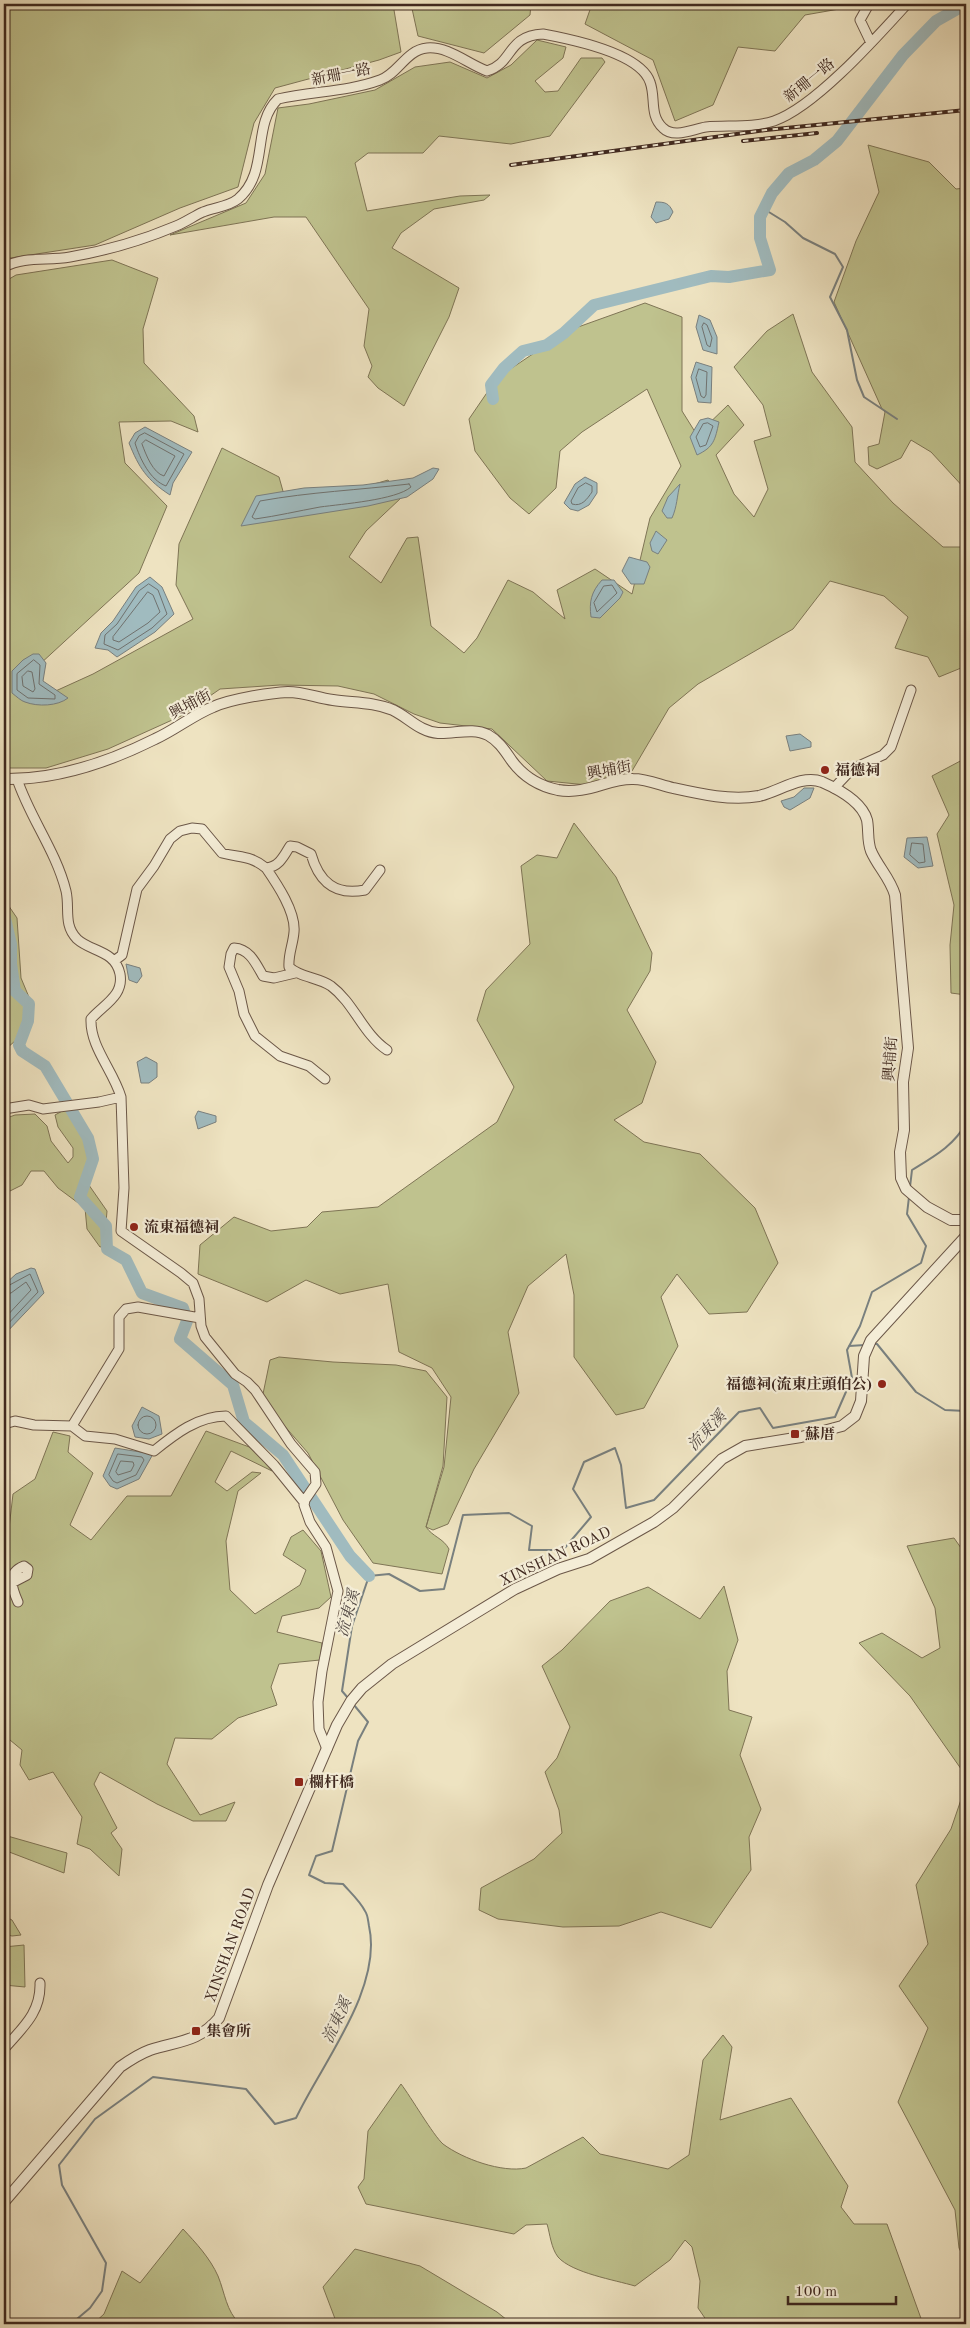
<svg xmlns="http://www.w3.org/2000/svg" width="970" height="2328" font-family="'Old Standard TT','Noto Serif TC',serif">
<rect width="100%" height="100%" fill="#eee3c1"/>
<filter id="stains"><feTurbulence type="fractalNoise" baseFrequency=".004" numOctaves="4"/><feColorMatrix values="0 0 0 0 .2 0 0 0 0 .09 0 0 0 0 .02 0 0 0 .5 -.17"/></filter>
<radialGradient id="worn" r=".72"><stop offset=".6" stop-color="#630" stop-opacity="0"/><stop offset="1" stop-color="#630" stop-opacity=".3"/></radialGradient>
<path fill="#bfc28e" stroke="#7f7556" d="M 4,4 L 393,4 L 401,52 L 379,60 L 275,88 L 254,123 L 238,187 L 180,208 L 95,245 L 4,259 Z
M 411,4 L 531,4 L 530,15 L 484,53 L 418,36 Z
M 592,4 L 861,4 L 862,5 L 805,15 L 775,51 L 738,47 L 713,105 L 675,121 L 653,60 L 585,24 Z
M 537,40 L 566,47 L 563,58 L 535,81 L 545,92 L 558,91 L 581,58 L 602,58 L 605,62 L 550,136 L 511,144 L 439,136 L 423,153 L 368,153 L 355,163 L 367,211 L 460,196 L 490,195 L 484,200 L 434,209 L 401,233 L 392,248 L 459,288 L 449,317 L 404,406 L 378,388 L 368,377 L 372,366 L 364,346 L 369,309 L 306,217 L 274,217 L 170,235 L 246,203 L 265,174 L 278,108 L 309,104 L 375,90 L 415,67 L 450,62 L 487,78 L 511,65 Z
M 868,145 L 929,162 L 956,189 L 966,188 L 966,490 L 931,452 L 911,440 L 901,458 L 877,469 L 869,465 L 868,447 L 879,444 L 885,412 L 882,409 L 834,302 L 856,241 L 879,192 Z
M 112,260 L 158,278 L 143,329 L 144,363 L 194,416 L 198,432 L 171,421 L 119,422 L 125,463 L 167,506 L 139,573 L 27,676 L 38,699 L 93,674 L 193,619 L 176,585 L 179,544 L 222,448 L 279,477 L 288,509 L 388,480 L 401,498 L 366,531 L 349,557 L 381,583 L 407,538 L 418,537 L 431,626 L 464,653 L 477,638 L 508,580 L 533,592 L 565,619 L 557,590 L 595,569 L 632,594 L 650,518 L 681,466 L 647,389 L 582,432 L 560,451 L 556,488 L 529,514 L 510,498 L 475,451 L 469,419 L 497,378 L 567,331 L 645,303 L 682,317 L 682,411 L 697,435 L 728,405 L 744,425 L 716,455 L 734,494 L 754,517 L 768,489 L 754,441 L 771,436 L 763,405 L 734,367 L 767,331 L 793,314 L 812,372 L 852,427 L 855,462 L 893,503 L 943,547 L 966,547 L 966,666 L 939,677 L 928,657 L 895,648 L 908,617 L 884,596 L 830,581 L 793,629 L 698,684 L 669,708 L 632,771 L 587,785 L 547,781 L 492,729 L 440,723 L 414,714 L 374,694 L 338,686 L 280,685 L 220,689 L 181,716 L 108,749 L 46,768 L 4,768 L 4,282 L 16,275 Z
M 966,758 L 966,995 L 951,993 L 950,945 L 954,905 L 937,834 L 949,815 L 932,776 Z
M 574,823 L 616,877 L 652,953 L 650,971 L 627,1010 L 656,1062 L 642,1103 L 614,1120 L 644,1142 L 700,1154 L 755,1208 L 778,1263 L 747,1312 L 709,1314 L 677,1274 L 661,1297 L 678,1346 L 644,1408 L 616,1415 L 574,1357 L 574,1295 L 566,1254 L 528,1286 L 508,1332 L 519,1393 L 474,1469 L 448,1524 L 433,1530 L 426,1527 C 433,1537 443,1538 449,1549 L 442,1574 L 373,1563 L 343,1520 L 308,1453 L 275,1415 L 263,1394 L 270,1360 L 279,1357 L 333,1362 L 396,1365 L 426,1371 L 447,1397 L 443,1466 L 426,1527 L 444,1467 L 451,1397 L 432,1368 L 399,1352 L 388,1284 L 340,1294 L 306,1280 L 267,1302 L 198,1274 L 200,1245 L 234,1217 L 271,1231 L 307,1227 L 322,1212 L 378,1207 L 497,1122 L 514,1087 L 477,1020 L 486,990 L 530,944 L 521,866 L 537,855 L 557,858 Z
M 4,899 L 17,918 L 21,978 L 31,1002 L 30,1019 L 23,1034 L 7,1048 L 4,1048 Z
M 66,1109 L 77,1120 L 96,1156 L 84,1178 L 107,1211 L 104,1246 L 100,1247 L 87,1229 L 85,1208 L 58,1188 L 44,1171 L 31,1171 L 22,1185 L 4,1194 L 4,1119 L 15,1115 L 35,1114 L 47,1126 L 51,1141 L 68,1163 L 73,1157 L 73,1148 L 58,1127 L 55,1115 Z
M 206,1431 L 252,1448 L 272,1471 L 231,1451 L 215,1482 L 227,1491 L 252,1472 L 261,1473 L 238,1491 L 226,1541 L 230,1590 L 255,1614 L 300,1585 L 306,1570 L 283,1555 L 291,1537 L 303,1530 L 321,1551 L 331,1597 L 319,1608 L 282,1616 L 277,1632 L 322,1643 L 320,1660 L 279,1664 L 271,1687 L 277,1705 L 238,1718 L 212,1739 L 175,1738 L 167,1764 L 200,1815 L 235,1802 L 226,1821 L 193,1821 L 157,1804 L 100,1772 L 94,1784 L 117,1828 L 111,1833 L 122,1849 L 119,1876 L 90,1849 L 77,1844 L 82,1817 L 53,1772 L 29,1780 L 20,1765 L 22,1750 L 4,1735 L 4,1535 L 8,1537 L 13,1494 L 35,1479 L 53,1432 L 70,1436 L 68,1452 L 93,1473 L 70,1525 L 91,1540 L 127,1496 L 171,1496 Z
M 954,1538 L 966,1555 L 966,1776 L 910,1696 L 859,1643 L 882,1633 L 922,1658 L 940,1648 L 935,1608 L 907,1546 Z
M 724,1586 L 738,1640 L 727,1671 L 729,1710 L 752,1717 L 740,1755 L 761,1809 L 749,1837 L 751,1870 L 711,1928 L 661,1912 L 619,1926 L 563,1927 L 498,1919 L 479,1910 L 481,1888 L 534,1859 L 562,1833 L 559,1810 L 545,1772 L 557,1758 L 570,1727 L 542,1666 L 562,1650 L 610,1601 L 648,1587 L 700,1619 Z
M 966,1785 L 966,2262 L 959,2248 L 955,2210 L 898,2102 L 928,2028 L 899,1986 L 928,1944 L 916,1885 L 951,1829 Z
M 4,1835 L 67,1853 L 64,1873 L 4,1850 Z
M 4,1916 L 12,1920 L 21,1935 L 12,1936 L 4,1934 Z
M 24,1945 L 25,1987 L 4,1985 L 4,1947 Z
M 723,2035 L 732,2047 L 720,2120 L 791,2098 L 848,2186 L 841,2207 L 854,2224 L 887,2224 L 923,2324 L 709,2324 L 698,2308 L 700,2281 L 692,2247 L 685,2240 L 670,2260 L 635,2286 C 615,2280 572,2273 558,2257 C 551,2248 550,2234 547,2224 L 526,2225 L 514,2234 L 366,2204 L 358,2187 L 364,2179 L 368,2131 L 401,2084 C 411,2097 433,2135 443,2144 C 463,2159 502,2173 526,2168 L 583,2137 L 600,2154 L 668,2169 L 689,2155 L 703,2060 Z
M 183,2229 C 196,2243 210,2258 218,2276 C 225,2293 226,2311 240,2324 L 93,2324 L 104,2314 L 122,2271 L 140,2283 Z
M 355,2249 L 420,2266 L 497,2312 L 512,2324 L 337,2324 L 323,2287 Z"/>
<path fill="#a0bbbf" stroke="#79807f" d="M 656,202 C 665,202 669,203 673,212 L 669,219 L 656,223 L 651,217 Z
M 699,315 L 710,320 L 717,337 L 717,354 L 703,350 L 696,327 Z
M 696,362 L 712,367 L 711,403 L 698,402 L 691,377 Z
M 708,418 L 719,422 C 715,440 714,447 697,455 L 690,437 L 700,420 Z
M 145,427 L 192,452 L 173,483 L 170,495 C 147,480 139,468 129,443 L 135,433 Z
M 433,468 L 439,469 L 433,479 L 407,497 L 368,506 L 241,526 L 256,496 L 304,488 L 363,485 L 413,478 Z
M 585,477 L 597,483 L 597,493 L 589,505 L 578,511 L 570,509 L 564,503 L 575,484 Z
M 680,484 C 677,496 677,507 672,518 L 667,518 L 662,511 L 668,497 Z
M 656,531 L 667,540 L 658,554 L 652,551 L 650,543 Z
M 629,557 L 647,562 L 650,567 L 644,584 L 631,584 L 622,571 Z
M 150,577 L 162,587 L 174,614 L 155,632 L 117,657 L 108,650 L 95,648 L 101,633 L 113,621 L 136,587 Z
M 602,580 L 614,580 L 623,592 L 620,598 L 600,618 L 591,617 C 589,602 591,592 602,580 Z
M 33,654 L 39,654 L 46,663 L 43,681 L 68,698 C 58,706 38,707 25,702 C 21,701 16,696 12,693 L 12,671 L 23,660 Z
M 800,734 L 811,742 L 811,747 L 790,751 L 786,736 Z
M 804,788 L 814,788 L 810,798 L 790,810 L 784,807 L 781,801 L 794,797 Z
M 927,837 L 933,866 L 918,868 L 904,857 L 907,838 Z
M 126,964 L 140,968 L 142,976 L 137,983 L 129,980 Z
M 146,1057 L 157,1063 L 157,1077 L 149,1083 L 141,1083 L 137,1062 Z
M 198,1111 L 216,1116 L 216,1122 L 198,1129 L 195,1117 Z
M 31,1268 L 35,1269 L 44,1293 L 4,1335 L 4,1285 L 16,1274 Z
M 142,1407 L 159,1416 L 162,1434 L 149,1439 L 135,1437 L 132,1426 Z
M 115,1448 L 153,1454 L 139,1479 L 117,1489 L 110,1486 L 103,1476 Z"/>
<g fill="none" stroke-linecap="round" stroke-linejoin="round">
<path stroke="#70726f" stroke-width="1" d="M 704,323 L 707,325 L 712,338 L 710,347 L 707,345 L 702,327 Z
M 699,369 L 707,372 L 706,395 L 704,398 L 701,396 L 696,378 Z
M 708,423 L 713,426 L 706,445 L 700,447 L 696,437 L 703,424 Z
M 145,433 L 184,454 L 166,486 C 150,480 140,459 135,443 L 139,436 Z
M 146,440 L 175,456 L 164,476 C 153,473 146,455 142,444 Z
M 586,483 L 592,486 L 592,492 C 587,499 582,507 572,504 L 571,501 L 578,488 Z
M 409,484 L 411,487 C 396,500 342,504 320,507 C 298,511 277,516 255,519 L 252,517 L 260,501 C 310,492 359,490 409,484 Z
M 149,584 L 158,590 L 167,614 L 152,628 L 118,650 L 104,644 L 105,635 L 117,624 L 139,591 Z
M 604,586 L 612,585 L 617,593 L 597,612 L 594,603 Z
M 148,592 L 153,595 L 160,612 L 148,623 L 119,642 L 113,640 L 113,637 Z
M 34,660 L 40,665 L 39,684 L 55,695 L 55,699 L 28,698 L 17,690 L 17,674 Z
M 28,671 L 32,672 L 35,689 L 33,692 L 23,686 L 22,677 Z
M 912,843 L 923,844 L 925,862 L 919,863 L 910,855 Z
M 4,1288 L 30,1274 L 38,1292 L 4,1328
M 4,1294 L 11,1293 L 26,1282 L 31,1290 L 4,1319
M138 1425a9 9 0 1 1 18 0a9 9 0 1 1-18 0Z
M 118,1454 L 142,1457 L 144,1460 L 136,1475 L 117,1483 L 113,1481 L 109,1475 Z
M 121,1461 L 133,1462 L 134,1465 L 131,1471 L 118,1475 L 116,1472 Z"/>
<path stroke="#79807f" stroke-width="2" d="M 764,209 L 785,222 L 803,238 L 835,254 L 843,267 L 830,297 L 847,330 L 857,380 L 864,397 L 897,419
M 910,1187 L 912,1170 C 933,1157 955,1145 966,1123
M 874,1344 L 877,1344 L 916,1392 L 945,1410 L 966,1411
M 849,1346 L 865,1345
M 348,1698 L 342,1691 L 352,1626 L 369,1576 L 389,1574 L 420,1591 L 444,1589 L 463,1515 L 509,1513 L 532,1526 L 529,1550 L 563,1550 L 591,1517 L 573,1489 L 584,1462 L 615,1448 L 621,1465 L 626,1508 L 654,1500 L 739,1412 L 760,1408 L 773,1428 L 835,1417 L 852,1378 L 847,1350 L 860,1326 L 872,1292 L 921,1263 L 926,1246 L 907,1214 L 909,1197
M 71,2324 L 90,2308 L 102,2291 L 106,2263 L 62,2185 L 59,2165 L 95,2119 L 153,2077 L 246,2089 L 275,2124 L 296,2118 C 322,2063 383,1988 369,1926 C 368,1921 368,1915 365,1911 C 360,1901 351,1893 343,1884 L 325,1883 L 309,1875 L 316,1856 L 332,1851 L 358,1741 L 368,1722 L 354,1705"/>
<path stroke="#a0bbbf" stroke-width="12" d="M 493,399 L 491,385 L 504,368 L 523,351 L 547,345 L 564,333 L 594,305 L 711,276 L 729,277 L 770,270 L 760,238 L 760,217 L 772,193 L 789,173 L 814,160 L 837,141 L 903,55 L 936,21 L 966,4
M 4,914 L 11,944 L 11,964 L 15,991 L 29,1004 L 28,1021 L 19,1045 L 22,1051 L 45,1066 L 88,1138 L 93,1159 L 80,1197 L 106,1226 L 107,1249 L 126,1260 L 142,1293 L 183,1308 L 187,1321 L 180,1339 L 233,1385 L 244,1422 L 283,1455 L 350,1556 L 369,1576"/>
<g stroke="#6b5748" stroke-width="11">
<path id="minor" d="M 869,4 L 860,20 L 871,43
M 4,267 C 25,256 47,261 70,257 C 105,251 143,240 176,226 C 186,222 194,216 203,212 C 215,207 228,207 238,199 C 270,172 251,125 278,99 C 312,91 347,92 380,80 C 398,74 406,50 427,48 C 448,46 468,64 487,71 C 514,63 506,36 543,34 C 570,39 640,53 650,82 C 656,98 649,115 663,128 C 674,139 693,129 706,127 C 728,125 753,128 774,121 C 815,107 877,37 907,4
M 17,779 C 30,818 56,851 66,891 C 70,908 63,925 77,939 C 91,952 115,950 120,974 C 124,996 103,1005 91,1019 C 90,1047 113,1070 121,1097 L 124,1188 L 121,1231 L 181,1273 L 193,1283 L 199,1299 L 201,1326 L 205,1337 L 235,1374 L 247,1382 L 255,1390 L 291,1444 L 315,1472 L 316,1484 L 305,1500 L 304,1505 L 310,1522 L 326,1547 L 338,1591 L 322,1671 L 318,1702 L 319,1729 L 327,1749
M 834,788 L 852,769 L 883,755 L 891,747 L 911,690
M 266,868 C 277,884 296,912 294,932 C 293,945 288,954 289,967 C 301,978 318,977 331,986 C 354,1003 363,1034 387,1050
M 114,961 L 122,955 L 137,889 L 154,866 L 170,839 L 180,831 L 192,828 L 202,829 L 222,853 C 240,858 250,855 266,868 C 279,867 284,856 290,846 L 297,847 L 311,854 C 319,882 335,896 365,890 L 380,870
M 295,973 L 274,978 L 263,976 C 256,964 250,949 234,948 L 231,954 L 229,967 L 239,991 L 244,1014 L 255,1036 L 280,1056 L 309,1066 L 325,1079
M 4,1109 L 29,1105 L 43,1109 L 99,1102 L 121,1097
M 4,1424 L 15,1421 L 34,1425 L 72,1426 L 85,1436 L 115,1439 L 154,1451 C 175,1434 198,1416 226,1416 L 274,1465 L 304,1502
M 72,1426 L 119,1349 L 119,1317 L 126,1309 L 138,1307 L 200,1318
M 4,1587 L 27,1575 L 28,1569 L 24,1566 C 6,1573 12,1588 18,1602
M 4,2049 C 22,2028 41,2013 40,1983"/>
</g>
<g stroke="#6b5748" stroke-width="12">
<path id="tertiary" d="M 4,779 C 56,780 109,762 155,739 C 175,730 193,715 213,707 C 230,699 269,693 288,692 C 304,692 317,698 333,700 C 353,703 374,702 393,710 C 408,717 420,732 438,733 C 454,734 473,727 488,735 C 499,741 505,751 512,761 C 523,776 539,786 558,790 C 587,795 609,778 633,779 C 647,779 660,785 673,788 C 700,794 731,801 759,796 C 778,792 802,774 822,782 C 838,789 862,802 867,820 C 869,830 867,841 871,851 C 878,867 890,878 895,895 L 908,1048 L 903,1082 L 904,1130 L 900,1152 L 901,1178 L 906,1189 L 927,1207 L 951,1220 L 966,1220
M 4,2202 L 120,2067 C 130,2060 139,2054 150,2050 C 178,2041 199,2042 219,2018 L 268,1885 L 337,1725 L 351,1701 L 362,1688 L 392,1664 L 515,1589 L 558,1569 L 589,1559 L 654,1522 L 673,1508 L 722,1459 L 745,1446 L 801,1437 L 842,1426 L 855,1416 L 861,1401 L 864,1356 L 871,1340 L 966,1236"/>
</g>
<use href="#minor" stroke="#f4edd7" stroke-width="9"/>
<use href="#tertiary" stroke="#f4edd7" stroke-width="10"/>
<g stroke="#3f281f" stroke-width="4">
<path id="rail" d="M 743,141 L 817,133
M 511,165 L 766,130 L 966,110"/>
</g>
<use href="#rail" stroke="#f4edd7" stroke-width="2" stroke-dasharray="5.5" stroke-linecap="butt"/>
</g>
<g fill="#8f2418" stroke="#f4edd7" stroke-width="2">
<circle cx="825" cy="770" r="5"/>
<circle cx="134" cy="1227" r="5"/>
<circle cx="882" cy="1384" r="5"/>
<rect x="790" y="1429" width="10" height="10" rx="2.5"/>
<rect x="294" y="1777" width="10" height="10" rx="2.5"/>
<rect x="191" y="2026" width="10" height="10" rx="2.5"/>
</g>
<g text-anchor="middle" stroke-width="4.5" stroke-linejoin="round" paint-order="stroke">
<g font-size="15" fill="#3f281f" stroke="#f4edd7">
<text transform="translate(341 74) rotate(-11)" y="5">新珊一路</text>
<text transform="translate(809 80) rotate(-39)" y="5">新珊一路</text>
<text transform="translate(190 704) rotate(-28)" y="5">興埔街</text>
<text transform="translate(609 770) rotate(-10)" y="5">興埔街</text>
<text transform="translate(890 1059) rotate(-86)" y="5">興埔街</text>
<text transform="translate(555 1556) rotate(-25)" y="5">XINSHAN ROAD</text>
<text transform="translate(230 1945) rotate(-70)" y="5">XINSHAN ROAD</text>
</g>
<g font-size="15" font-weight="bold" fill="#3f281f" stroke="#f4edd7" text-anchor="start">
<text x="835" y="775">福德祠</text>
<text x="144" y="1232">流東福德祠</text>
<text x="872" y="1389" text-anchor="end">福德祠(流東庄頭伯公)</text>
<text x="805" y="1439">蘇厝</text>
<text x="309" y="1787">欄杆橋</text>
<text x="206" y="2036">集會所</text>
</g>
<g font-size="16" font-style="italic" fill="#574d47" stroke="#f4edd7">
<text transform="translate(706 1430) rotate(-46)" y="6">流東溪</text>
<text transform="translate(347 1613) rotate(-74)" y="6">流東溪</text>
<text transform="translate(336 2020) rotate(-65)" y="6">流東溪</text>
</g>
</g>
<rect width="970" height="2328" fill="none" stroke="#eee3c1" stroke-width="20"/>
<rect x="5" y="5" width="960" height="2318" fill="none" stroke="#3f281f" stroke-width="2.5"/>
<rect x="10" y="10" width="950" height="2308" fill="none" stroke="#3f281f"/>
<path d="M788 2296v8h108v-8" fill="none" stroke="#3f281f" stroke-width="2.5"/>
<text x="795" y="2296" font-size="15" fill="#3f281f" stroke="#f4edd7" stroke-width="4" paint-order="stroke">100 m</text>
<rect width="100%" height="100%" filter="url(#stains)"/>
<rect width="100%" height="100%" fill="url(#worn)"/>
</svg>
